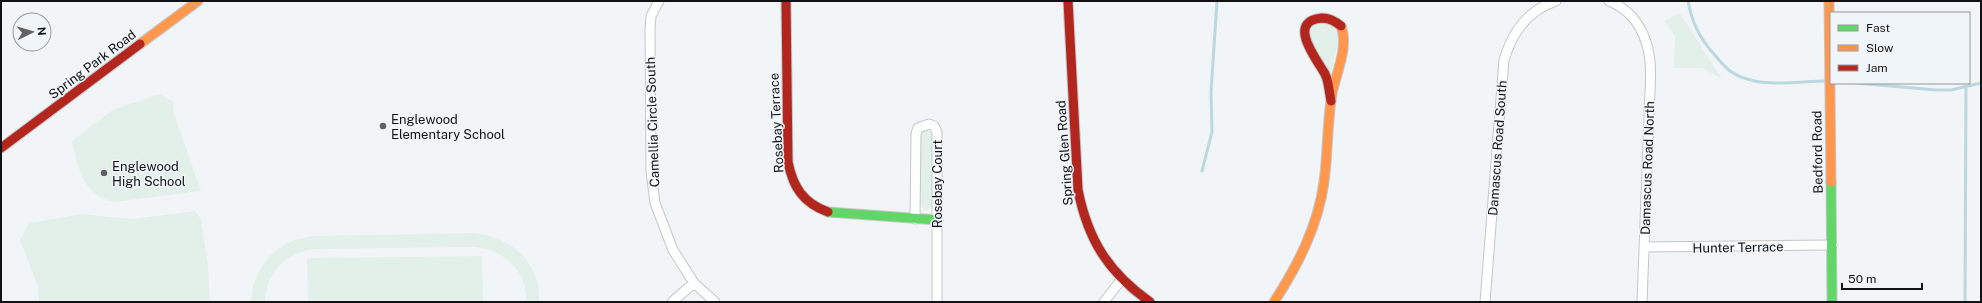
<svg xmlns="http://www.w3.org/2000/svg" width="1982" height="303" font-family="'Public Sans',sans-serif">
<rect width="100%" height="100%" fill="#f2f5f7"/>
<path fill="#e3f0ea" d="M 1680,13 L 1722,79 L 1702,68 L 1673,68 L 1675,36 L 1664,21 Z
M 1318,23 L 1333,25 L 1339,38 L 1330,76 L 1309,37 L 1313,26 Z
M 160,94 L 174,102 L 173,111 L 201,191 L 115,202 C 83,197 78,167 72,141 L 114,109 Z
M 926,129 L 932,133 L 932,206 L 926,210 L 923,209 L 921,204 L 921,134 L 923,131 Z
M 195,211 L 201,219 L 208,264 L 210,302 L 39,302 L 38,287 L 20,240 L 29,223 L 82,214 L 132,219 Z
M 474,233 C 510,236 542,263 539,302 L 526,302 C 528,271 503,249 474,247 L 316,249 C 286,252 266,272 265,302 L 251,302 C 253,264 278,239 315,236 Z
M 482,256 L 483,302 L 308,302 L 307,258 Z"/>
<g fill="none" stroke-linecap="round" stroke-linejoin="round">
<path stroke="#bbd8df" stroke-width="3" d="M 1688,1 C 1692,22 1699,37 1713,53 C 1718,59 1724,66 1730,71 C 1757,90 1796,81 1827,81
M 1856,83 L 1936,90 L 1951,90 L 1981,83
M 1202,171 L 1212,132 L 1211,92 L 1217,1
M 1965,302 L 1966,87"/>
<g stroke="#c4c6c8" stroke-width="11">
<path id="street" d="M 659,1 L 651,16 L 650,29 L 651,171 L 655,203 L 673,250 L 685,269 L 694,283 L 715,302
M 1609,1 C 1627,8 1640,23 1646,42 C 1654,65 1649,93 1649,117 C 1647,179 1644,240 1642,302
M 915,219 L 916,134 L 918,128 L 929,124 L 934,126 L 937,132 L 937,302
M 1644,247 L 1832,245
M 672,302 L 694,283
M 1104,302 L 1121,280
M 1485,302 L 1504,60 C 1512,33 1528,10 1556,1"/>
</g>
<g stroke="#c4c6c8" stroke-width="11">
<path id="fast" d="M 1831,182 L 1832,302
M 828,212 L 938,220"/>
</g>
<g stroke="#c4c6c8" stroke-width="11">
<path id="slow" d="M 1829,1 L 1831,182
M 140,44 L 198,1
M 1274,302 C 1298,265 1318,226 1324,182 C 1328,153 1327,123 1332,94 C 1336,73 1349,47 1341,26"/>
</g>
<g stroke="#c4c6c8" stroke-width="11">
<path id="jam" d="M 786,1 L 788,162 C 793,187 803,203 828,212
M 1068,1 L 1078,190 C 1088,240 1108,272 1150,302
M 1331,101 C 1329,92 1329,82 1325,74 C 1318,61 1285,21 1322,18 C 1329,18 1335,21 1341,26
M 1,148 L 140,44"/>
</g>
<use href="#street" stroke="#fdfefe" stroke-width="9"/>
<use href="#fast" stroke="#63d668" stroke-width="9"/>
<use href="#slow" stroke="#ff974d" stroke-width="9"/>
<use href="#jam" stroke="#b3261e" stroke-width="9"/>
</g>
<g fill="#5f6163" stroke="#f0f5f9" stroke-width="1.5">
<circle cx="383" cy="126" r="4"/>
<circle cx="104" cy="173" r="4"/>
</g>
<g text-anchor="middle" stroke-width="3" stroke-linejoin="round" paint-order="stroke">
<g font-size="13" fill="#101213" stroke="#f0f5f9">
<text transform="translate(92 64) rotate(-37)" y="5">Spring Park Road</text>
<text transform="translate(652 122) rotate(-92)" y="5">Camellia Circle South</text>
<text transform="translate(776 123) rotate(-93)" y="5">Rosebay Terrace</text>
<text transform="translate(1497 148) rotate(-86)" y="5">Damascus Road South</text>
<text transform="translate(1817 152) rotate(-91)" y="5">Bedford Road</text>
<text transform="translate(1064 153) rotate(-94)" y="5">Spring Glen Road</text>
<text transform="translate(1647 168) rotate(-88)" y="5">Damascus Road North</text>
<text transform="translate(937 184) rotate(-90)" y="5">Rosebay Court</text>
<text transform="translate(1738 247) rotate(-1)" y="5">Hunter Terrace</text>
</g>
<g font-size="13" fill="#101213" stroke="#f0f5f9" text-anchor="start">
<text x="391" y="124">Englewood<tspan x="391" dy="15">Elementary School</tspan></text>
<text x="112" y="171">Englewood<tspan x="112" dy="15">High School</tspan></text>
</g>
</g>
<rect width="1982" height="303" fill="none" stroke="#101213" stroke-width="4"/>
<rect x="1830" y="12" width="140" height="72" fill="#f0f5f9" stroke="#969a9d"/>
<rect x="1838" y="25" width="20" height="6" fill="#63d668" stroke="#969a9d"/>
<text x="1866" y="32" font-size="12" fill="#101213">Fast</text>
<rect x="1838" y="45" width="20" height="6" fill="#ff974d" stroke="#969a9d"/>
<text x="1866" y="52" font-size="12" fill="#101213">Slow</text>
<rect x="1838" y="65" width="20" height="6" fill="#b3261e" stroke="#969a9d"/>
<text x="1866" y="72" font-size="12" fill="#101213">Jam</text>
<g transform="translate(32 32) rotate(85)"><circle r="19" fill="#f0f5f9" stroke="#969a9d"/>
<path d="M0-3L7 15L0 10L-7 15Z" fill="#5f6163"/>
<text y="-6" font-size="11" font-weight="bold" text-anchor="middle" fill="#101213">N</text>
</g>
<path d="M1842 283v6h80v-6" fill="none" stroke="#101213" stroke-width="2"/>
<text x="1848" y="283" font-size="12" fill="#101213" stroke="#f0f5f9" stroke-width="3" paint-order="stroke">50 m</text>
</svg>
